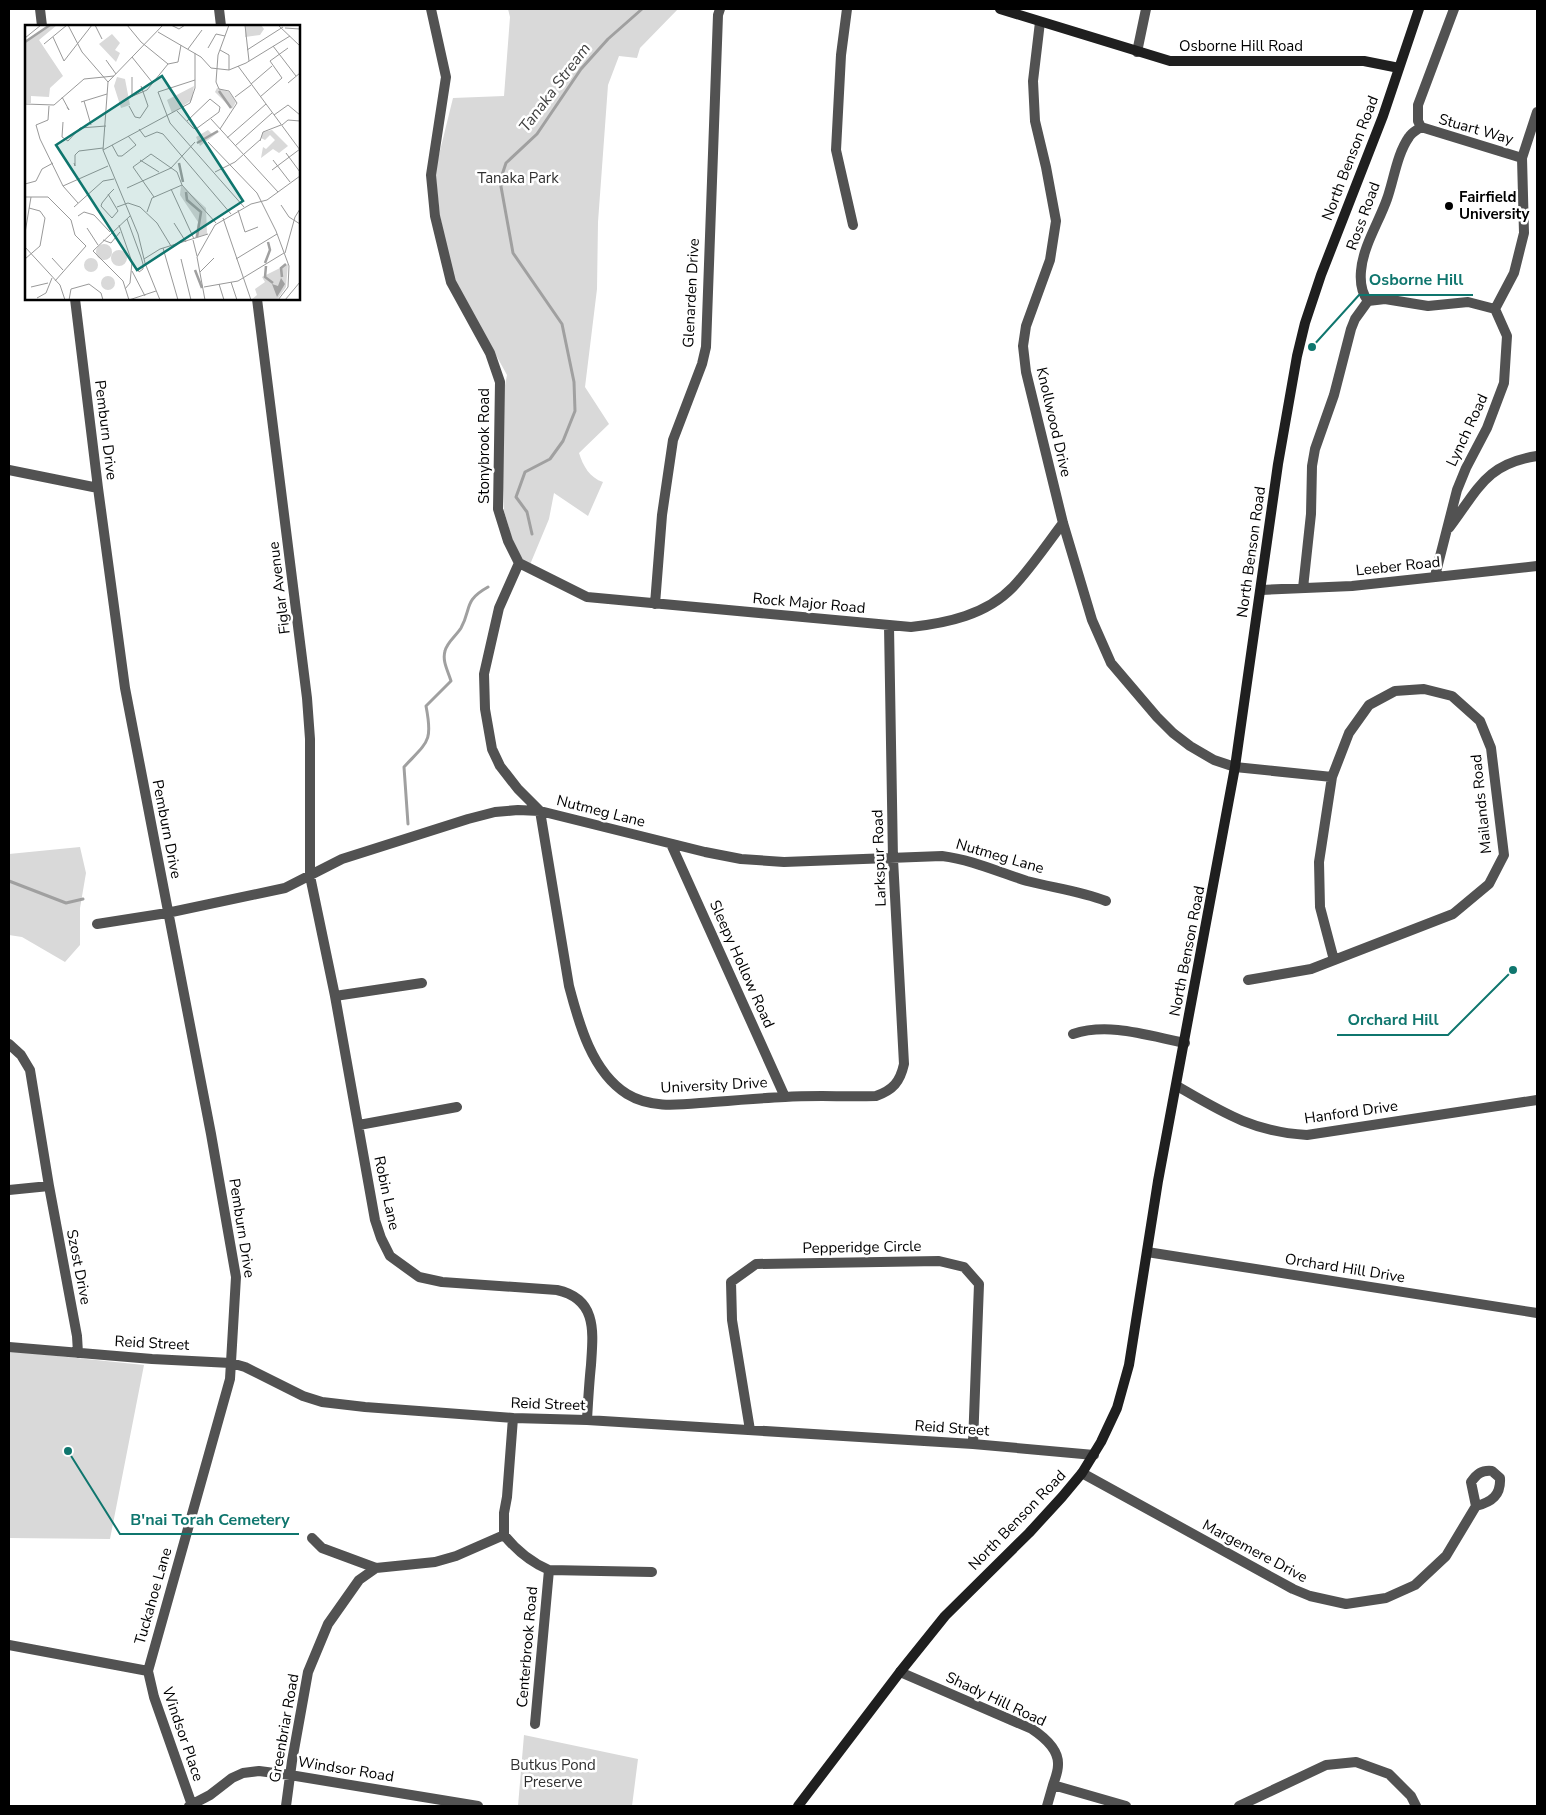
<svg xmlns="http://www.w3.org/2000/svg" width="1546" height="1815" font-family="'Nunito Sans',sans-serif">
<rect width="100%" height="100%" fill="#fff"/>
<path fill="#d9d9d9" d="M 508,9 L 678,9 L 640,48 L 637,58 L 619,56 L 608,85 L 598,222 L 597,289 L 585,387 L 609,424 L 579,453 C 583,466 590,478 603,482 L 588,516 L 554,493 L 549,519 L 529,567 L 518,559 L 504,511 L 501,442 L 503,396 L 507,375 L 453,277 L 440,216 L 435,171 L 453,98 L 504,96 L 510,17 Z
M 80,847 L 86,873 L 80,908 L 80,945 L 65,962 L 22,937 L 9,935 L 9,854 Z
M 9,1351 L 144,1365 L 110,1539 L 9,1538 Z
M 524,1735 L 638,1759 L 632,1806 L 518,1806 Z"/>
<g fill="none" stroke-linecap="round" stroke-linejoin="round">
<path stroke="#a0a0a0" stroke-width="3" d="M 532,534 L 527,512 L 516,497 L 525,472 L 550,459 L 563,441 L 575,411 L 574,382 L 562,324 L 513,253 L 500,181 L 506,163 L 537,134 L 581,69 L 608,39 L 642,9
M 408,824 L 404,767 C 428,741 433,742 426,706 L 451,681 C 448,671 442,661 445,651 C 447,642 456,636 461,628 C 472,608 463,601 488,587
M 9,881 L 66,903 L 83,899"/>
<path stroke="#525252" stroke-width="10" d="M 40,9 L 42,26
M 219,9 L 221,26
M 431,9 L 446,77 L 431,175 L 435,216 L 451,282 L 490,353 L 500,382 L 498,509 L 508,541 L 519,563 L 499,608 L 484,674 L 485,709 L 492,749 L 500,766 L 518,789 L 540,811 L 569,986 C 579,1024 592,1072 627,1094 C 653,1110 684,1104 713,1102 C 737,1100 761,1098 785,1097 C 815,1095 845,1097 876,1096 C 893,1090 900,1082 904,1064 L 893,859 L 889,626
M 847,9 L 841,55 L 836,150 L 853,225
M 1040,22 L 1033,81 L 1035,121 L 1046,167 L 1056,221 L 1050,260 L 1026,326 L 1023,346 L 1026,372 L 1063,523 L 1092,620 L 1111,663 L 1157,717 L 1173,733 L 1190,746 L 1214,760 L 1235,767 L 1332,777
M 1137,52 L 1146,9
M 1421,127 L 1418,121 L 1418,105 L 1454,9
M 1421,127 L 1522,158
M 75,299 L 98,488 L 125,688 L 211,1134 L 236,1277 L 230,1379 L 148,1671 L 154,1697 L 192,1805
M 257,299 L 307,698 L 310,739 L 310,876 L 335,996 L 375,1220 L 381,1238 L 390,1256 L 419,1277 L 442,1282 L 557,1290 C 598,1299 593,1333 591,1365 C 589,1384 588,1402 587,1420
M 1368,301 C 1361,292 1360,282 1361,271 C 1363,246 1379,222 1387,199 C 1394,179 1397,154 1409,137 C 1412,132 1417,130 1421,127
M 1368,301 L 1385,299 L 1428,306 L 1468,302 L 1495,309
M 1495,309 L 1514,273 L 1524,233 L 1522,158 L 1537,112
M 9,470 L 98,488
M 1449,528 C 1478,490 1485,464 1537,456
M 519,563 L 587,597 L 911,627 C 947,623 986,615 1013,587 C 1031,568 1047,544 1063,523
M 1435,576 L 1457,490 L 1466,468 L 1487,428 L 1504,383 L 1507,336 L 1495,309
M 1303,588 L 1311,514 L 1312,466 L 1315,449 L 1334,395 L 1351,329 L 1355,319 L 1368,301
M 1261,590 L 1352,586 L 1537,566
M 655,604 L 662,515 L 673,440 L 702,364 L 706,347 L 718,15 L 720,9
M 671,844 L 785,1097
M 97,924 L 167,913 L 285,888 L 342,859 L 468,819 L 495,812 L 518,810 L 540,811 L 705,852 L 741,859 L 784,862 L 942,856 C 973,860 998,872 1027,881 C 1054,888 1080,891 1106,901
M 1248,980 L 1311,969 L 1453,914 L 1489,884 L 1504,855 L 1491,748 L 1480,721 L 1452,696 L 1424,689 L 1395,691 L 1369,705 L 1349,733 L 1332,777 L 1319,862 L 1320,907 L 1334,960
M 335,996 L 422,983
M 1073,1034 C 1109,1022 1149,1036 1185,1043
M 9,1044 L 21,1055 L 30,1070 L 49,1186 L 77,1336 L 78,1353
M 1177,1086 C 1222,1112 1253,1132 1307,1135 L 1537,1100
M 359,1125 L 457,1107
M 9,1190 L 49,1186
M 1147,1252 L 1537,1313
M 9,1347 L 152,1359 L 231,1363 L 245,1367 L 303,1396 L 322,1402 L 365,1407 L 513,1418 L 587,1420 L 973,1444 L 1094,1455
M 750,1430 L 732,1320 L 731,1282 L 756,1264 L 939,1261 L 964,1267 L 979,1284 L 973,1444
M 1082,1473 L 1293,1589 L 1310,1596 L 1346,1604 L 1386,1598 L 1415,1585 L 1446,1556 L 1476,1506 L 1471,1482 C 1477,1474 1481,1470 1492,1471 L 1500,1478 C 1501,1495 1492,1502 1476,1506
M 504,1535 C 517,1551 530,1562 549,1570 L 535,1724
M 504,1535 L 504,1513 L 507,1497 L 513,1418
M 312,1538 L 322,1548 L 376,1568
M 549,1570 L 652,1572
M 9,1645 L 148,1671
M 900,1672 L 1032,1729 C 1044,1737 1059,1749 1058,1765 C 1058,1772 1055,1779 1053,1785 L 1126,1806
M 189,1806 L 210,1795 L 232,1778 L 243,1773 L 259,1771 L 290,1775 L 478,1806
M 286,1806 L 292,1761 L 308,1672 L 328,1624 L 359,1580 L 376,1568 L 435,1562 L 456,1556 L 504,1535
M 1047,1806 L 1053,1785
M 1239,1806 L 1326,1765 L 1356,1762 L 1389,1774 L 1411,1796 L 1416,1806"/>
<path stroke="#1f1f1f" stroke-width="10" d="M 1000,9 L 1170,61 L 1364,61 L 1399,68
M 798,1806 L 900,1672 L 945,1616 L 1029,1533 L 1062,1497 L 1082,1473 L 1101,1442 L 1117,1408 L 1129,1365 L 1158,1181 L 1235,767 L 1278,464 L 1297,356 L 1305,323 L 1321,275 L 1383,116 L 1419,9"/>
</g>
<circle fill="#000" stroke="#fff" stroke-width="2" cx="1449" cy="206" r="5"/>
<g text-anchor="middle" stroke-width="5" stroke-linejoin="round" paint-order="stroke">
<g font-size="15" fill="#000" stroke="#fff">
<text x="1241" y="51">Osborne Hill Road</text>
<text transform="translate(1476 129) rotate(16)" y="5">Stuart Way</text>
<text transform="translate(1350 158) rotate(-69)" y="5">North Benson Road</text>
<text transform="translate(1363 216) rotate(-70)" y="5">Ross Road</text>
<text transform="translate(691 293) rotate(-87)" y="5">Glenarden Drive</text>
<text transform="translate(1054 422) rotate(77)" y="5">Knollwood Drive</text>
<text transform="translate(106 430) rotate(83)" y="5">Pemburn Drive</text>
<text transform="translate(1467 430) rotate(-65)" y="5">Lynch Road</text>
<text transform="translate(484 446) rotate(-90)" y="5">Stonybrook Road</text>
<text transform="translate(1251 552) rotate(-82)" y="5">North Benson Road</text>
<text transform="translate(1398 566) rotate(-6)" y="5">Leeber Road</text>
<text transform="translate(279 588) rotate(-97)" y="5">Figlar Avenue</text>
<text transform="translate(809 603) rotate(5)" y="5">Rock Major Road</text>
<text transform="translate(1481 804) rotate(-96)" y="5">Mailands Road</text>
<text transform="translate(601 811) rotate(14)" y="5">Nutmeg Lane</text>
<text transform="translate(167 829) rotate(79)" y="5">Pemburn Drive</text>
<text transform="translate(1000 856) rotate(16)" y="5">Nutmeg Lane</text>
<text transform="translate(879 858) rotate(-92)" y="5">Larkspur Road</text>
<text transform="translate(1187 951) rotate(-79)" y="5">North Benson Road</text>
<text transform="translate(742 964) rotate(66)" y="5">Sleepy Hollow Road</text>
<text transform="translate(714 1085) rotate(-3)" y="5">University Drive</text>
<text transform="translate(1351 1112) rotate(-8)" y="5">Hanford Drive</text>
<text transform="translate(387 1193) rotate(78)" y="5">Robin Lane</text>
<text transform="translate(242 1228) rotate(81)" y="5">Pemburn Drive</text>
<text transform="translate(862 1247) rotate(-1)" y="5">Pepperidge Circle</text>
<text transform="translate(79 1267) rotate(79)" y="5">Szost Drive</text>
<text transform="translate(1345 1268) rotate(9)" y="5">Orchard Hill Drive</text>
<text transform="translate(152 1343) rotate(3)" y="5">Reid Street</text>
<text transform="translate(548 1404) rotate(2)" y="5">Reid Street</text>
<text transform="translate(952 1428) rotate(4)" y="5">Reid Street</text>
<text transform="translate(1017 1520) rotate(-46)" y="5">North Benson Road</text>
<text transform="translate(1255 1551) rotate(28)" y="5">Margemere Drive</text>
<text transform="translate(153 1596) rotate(-74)" y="5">Tuckahoe Lane</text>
<text transform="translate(527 1647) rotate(-85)" y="5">Centerbrook Road</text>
<text transform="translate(996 1699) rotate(25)" y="5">Shady Hill Road</text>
<text transform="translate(284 1728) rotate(-80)" y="5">Greenbriar Road</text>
<text transform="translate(183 1734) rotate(71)" y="5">Windsor Place</text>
<text transform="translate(346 1769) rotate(9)" y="5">Windsor Road</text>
</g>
<g font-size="15" fill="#303030" stroke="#fff">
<text x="518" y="183">Tanaka Park</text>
<text x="553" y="1770">Butkus Pond<tspan x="553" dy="17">Preserve</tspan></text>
</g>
<g font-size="15" font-weight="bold" fill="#000" stroke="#fff" text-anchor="start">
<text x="1459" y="202">Fairfield<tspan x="1459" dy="17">University</tspan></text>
</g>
<g font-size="16" font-style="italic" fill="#414141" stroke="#fff">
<text transform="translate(554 87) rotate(-53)" y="6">Tanaka Stream</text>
</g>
</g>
<g transform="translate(25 25)">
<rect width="275" height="275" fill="#fff"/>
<path d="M 26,0 L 32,0 L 14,15 L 38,51 L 25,63 L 24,72 L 6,71 L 6,78 L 0,78 L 0,18 ZM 221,0 L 236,0 L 239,4 L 235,10 L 220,12 ZM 87,9 L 95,18 L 90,25 L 95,28 L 91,37 L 74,19 ZM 92,52 L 100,54 L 105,80 L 96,83 L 89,61 ZM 169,61 L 167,75 L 147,88 L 142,75 ZM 192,63 L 204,67 L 211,77 L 207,84 L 190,67 ZM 183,105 L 187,109 L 195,106 L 175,121 L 171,112 ZM 247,105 L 263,121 L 254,128 L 248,124 L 236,133 L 238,122 L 241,124 L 250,115 L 245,110 L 240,115 L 236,113 L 238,107 ZM 156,160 L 181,183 L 182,209 L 170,213 L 173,197 L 155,170 ZM71 227a8 8 0 1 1 16 0a8 8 0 1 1-16 0ZM86 233a8 8 0 1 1 16 0a8 8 0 1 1-16 0ZM59 240a7 7 0 1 1 14 0a7 7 0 1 1-14 0ZM 263,239 L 261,262 L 252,275 L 226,275 L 232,270 L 230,264 L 240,257 L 237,252 ZM76 258a7 7 0 1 1 14 0a7 7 0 1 1-14 0Z" fill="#d9d9d9"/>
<path d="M 256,253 L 260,259 L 252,272 L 247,259 L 253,261 Z" fill="#a0a0a0"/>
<path fill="none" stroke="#a0a0a0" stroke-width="2.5" d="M 0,17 L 25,0M 194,66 L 206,83M 172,118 L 193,106M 154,138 L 158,157M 161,167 L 162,175 L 176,187 L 172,212M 240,238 L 245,225 L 243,217M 241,241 L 240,252 L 248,258M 170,245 L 177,263M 257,252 L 256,243 L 261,239"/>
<path fill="none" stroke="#999" stroke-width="1" d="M 43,0 L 57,27 L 83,57M 70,0 L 77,14M 102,0 L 116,17 L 143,39 L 153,37 L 156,20M 146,0 L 154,4 L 160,0M 220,0 L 224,36M 253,0 L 275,21M 260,3 L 275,4M 133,7 L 176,32 L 186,43 L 204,45 L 221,38 L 265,11M 28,12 L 39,36 L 67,0M 0,13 L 16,0M 19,19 L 42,0M 248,21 L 271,51M 183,23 L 191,9 L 200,11M 163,24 L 177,5M 195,25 L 204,30 L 204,45M 222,25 L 258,2M 107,32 L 127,57M 81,35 L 91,49M 213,41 L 275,125M 107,52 L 107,72M 263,58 L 275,48M 226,59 L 247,41M 133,67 L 145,98 L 219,182M 133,67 L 170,55M 37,72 L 44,85 L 42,82M 210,72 L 226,60M 235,72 L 257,53 L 245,36 L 263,23M 103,73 L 122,65 L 143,39M 59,76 L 66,100M 56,77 L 82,69M 0,79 L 29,80 L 59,54 L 89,51M 24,81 L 23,95 L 11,100 L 15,114 L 38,161 L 53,178M 104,81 L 110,92 L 115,93M 152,86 L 168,103 L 171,104 L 194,87 L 195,82 L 185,74 L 162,96M 249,90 L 263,80 L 275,90M 115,93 L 123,81 L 116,61M 186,94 L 253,167M 38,97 L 37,112 L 43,116 L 55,103 L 81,101M 257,100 L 263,95 L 275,96M 114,104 L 120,112 L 132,107 L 138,109 L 206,189M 195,104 L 212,78 L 204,66 L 194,64 L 191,57 L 193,30 L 204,0M 202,113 L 241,79M 235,116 L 238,107 L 256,100M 183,117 L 232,168 L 251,206 L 264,241 L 263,262 L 253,275M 87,120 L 93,131 L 97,131 L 111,120 L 103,111M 210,121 L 247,88M 78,125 L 165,78 L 170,63 L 170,28M 261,128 L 275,147M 115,135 L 134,147M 248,135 L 265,157M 49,138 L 50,141 L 50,130 L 54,126 L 78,123M 247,145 L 275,124M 190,147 L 210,137 L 236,114M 0,159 L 11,156 L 17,144 L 28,138M 38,161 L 83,141M 102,163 L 146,143 L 170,117M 146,164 L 169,214M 83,169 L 93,186 L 87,193 L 76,181 L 77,178 L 85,168 L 89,164M 0,172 L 23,172 L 46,195 L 50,210 L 61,221 L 30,256M 129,172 L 108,142 L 126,129 L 152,147 L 157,160 L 191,198M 256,180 L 264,192 L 275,199M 49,182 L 78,156 L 89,154M 92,182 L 103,178 L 115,182 L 132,198 L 146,221M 213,185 L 220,207 L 233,202M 122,187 L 127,173 L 157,160M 53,191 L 59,187 L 69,190 L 85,207M 198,193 L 226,275M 102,194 L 116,232 L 118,239 L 118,244 L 114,247 L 113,244 L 118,242M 149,198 L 161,217M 94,200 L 107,237 L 105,258 L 100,264M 62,203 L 73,220M 0,208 L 6,172M 78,215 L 86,218 L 95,207M 168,215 L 172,231M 0,222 L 35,260 L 40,275M 138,223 L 153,275M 260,228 L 270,192 L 275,184M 27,233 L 38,245M 0,234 L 15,221 L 20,193 L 15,186 L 4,183M 119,234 L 135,224 L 183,209M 156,234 L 166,275M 211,234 L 252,209M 107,246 L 120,271M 175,247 L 189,233M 206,257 L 212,275M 194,259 L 199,275M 6,262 L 23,258M 179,262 L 213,256 L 259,228M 12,273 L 21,268 L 27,253M 44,275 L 46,264 L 64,259 L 76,268 L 78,275M 104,275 L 98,256 L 68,226 L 105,191M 104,275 L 131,266M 135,275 L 120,238 L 113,209 L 78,125 L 83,57 L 138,0M 180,275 L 172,232 L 190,200 L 226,179 L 242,175 L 275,151M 260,275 L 275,257"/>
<path fill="#0f766e" fill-opacity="0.15" stroke="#0f766e" stroke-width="2.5" d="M 137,51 L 218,176 L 112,245 L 31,120 Z"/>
<rect width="275" height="275" fill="none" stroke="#000" stroke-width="2.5"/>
</g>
<path fill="none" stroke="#0f766e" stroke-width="2" d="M1312 347L1359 295H1473M1513 970L1448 1035H1337M68 1451L120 1534H299"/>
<g fill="#0f766e" stroke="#fff" stroke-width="2">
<circle cx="1312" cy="347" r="5"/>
<circle cx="1513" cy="970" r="5"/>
<circle cx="68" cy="1451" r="5"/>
</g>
<g font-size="16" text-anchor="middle" font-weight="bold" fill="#0f766e" stroke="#fff" stroke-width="5" stroke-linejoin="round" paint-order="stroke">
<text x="1416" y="285">Osborne Hill</text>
<text x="1393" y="1025">Orchard Hill</text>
<text x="210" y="1525">B'nai Torah Cemetery</text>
</g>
<rect width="1546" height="1815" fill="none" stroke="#000000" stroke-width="20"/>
</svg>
